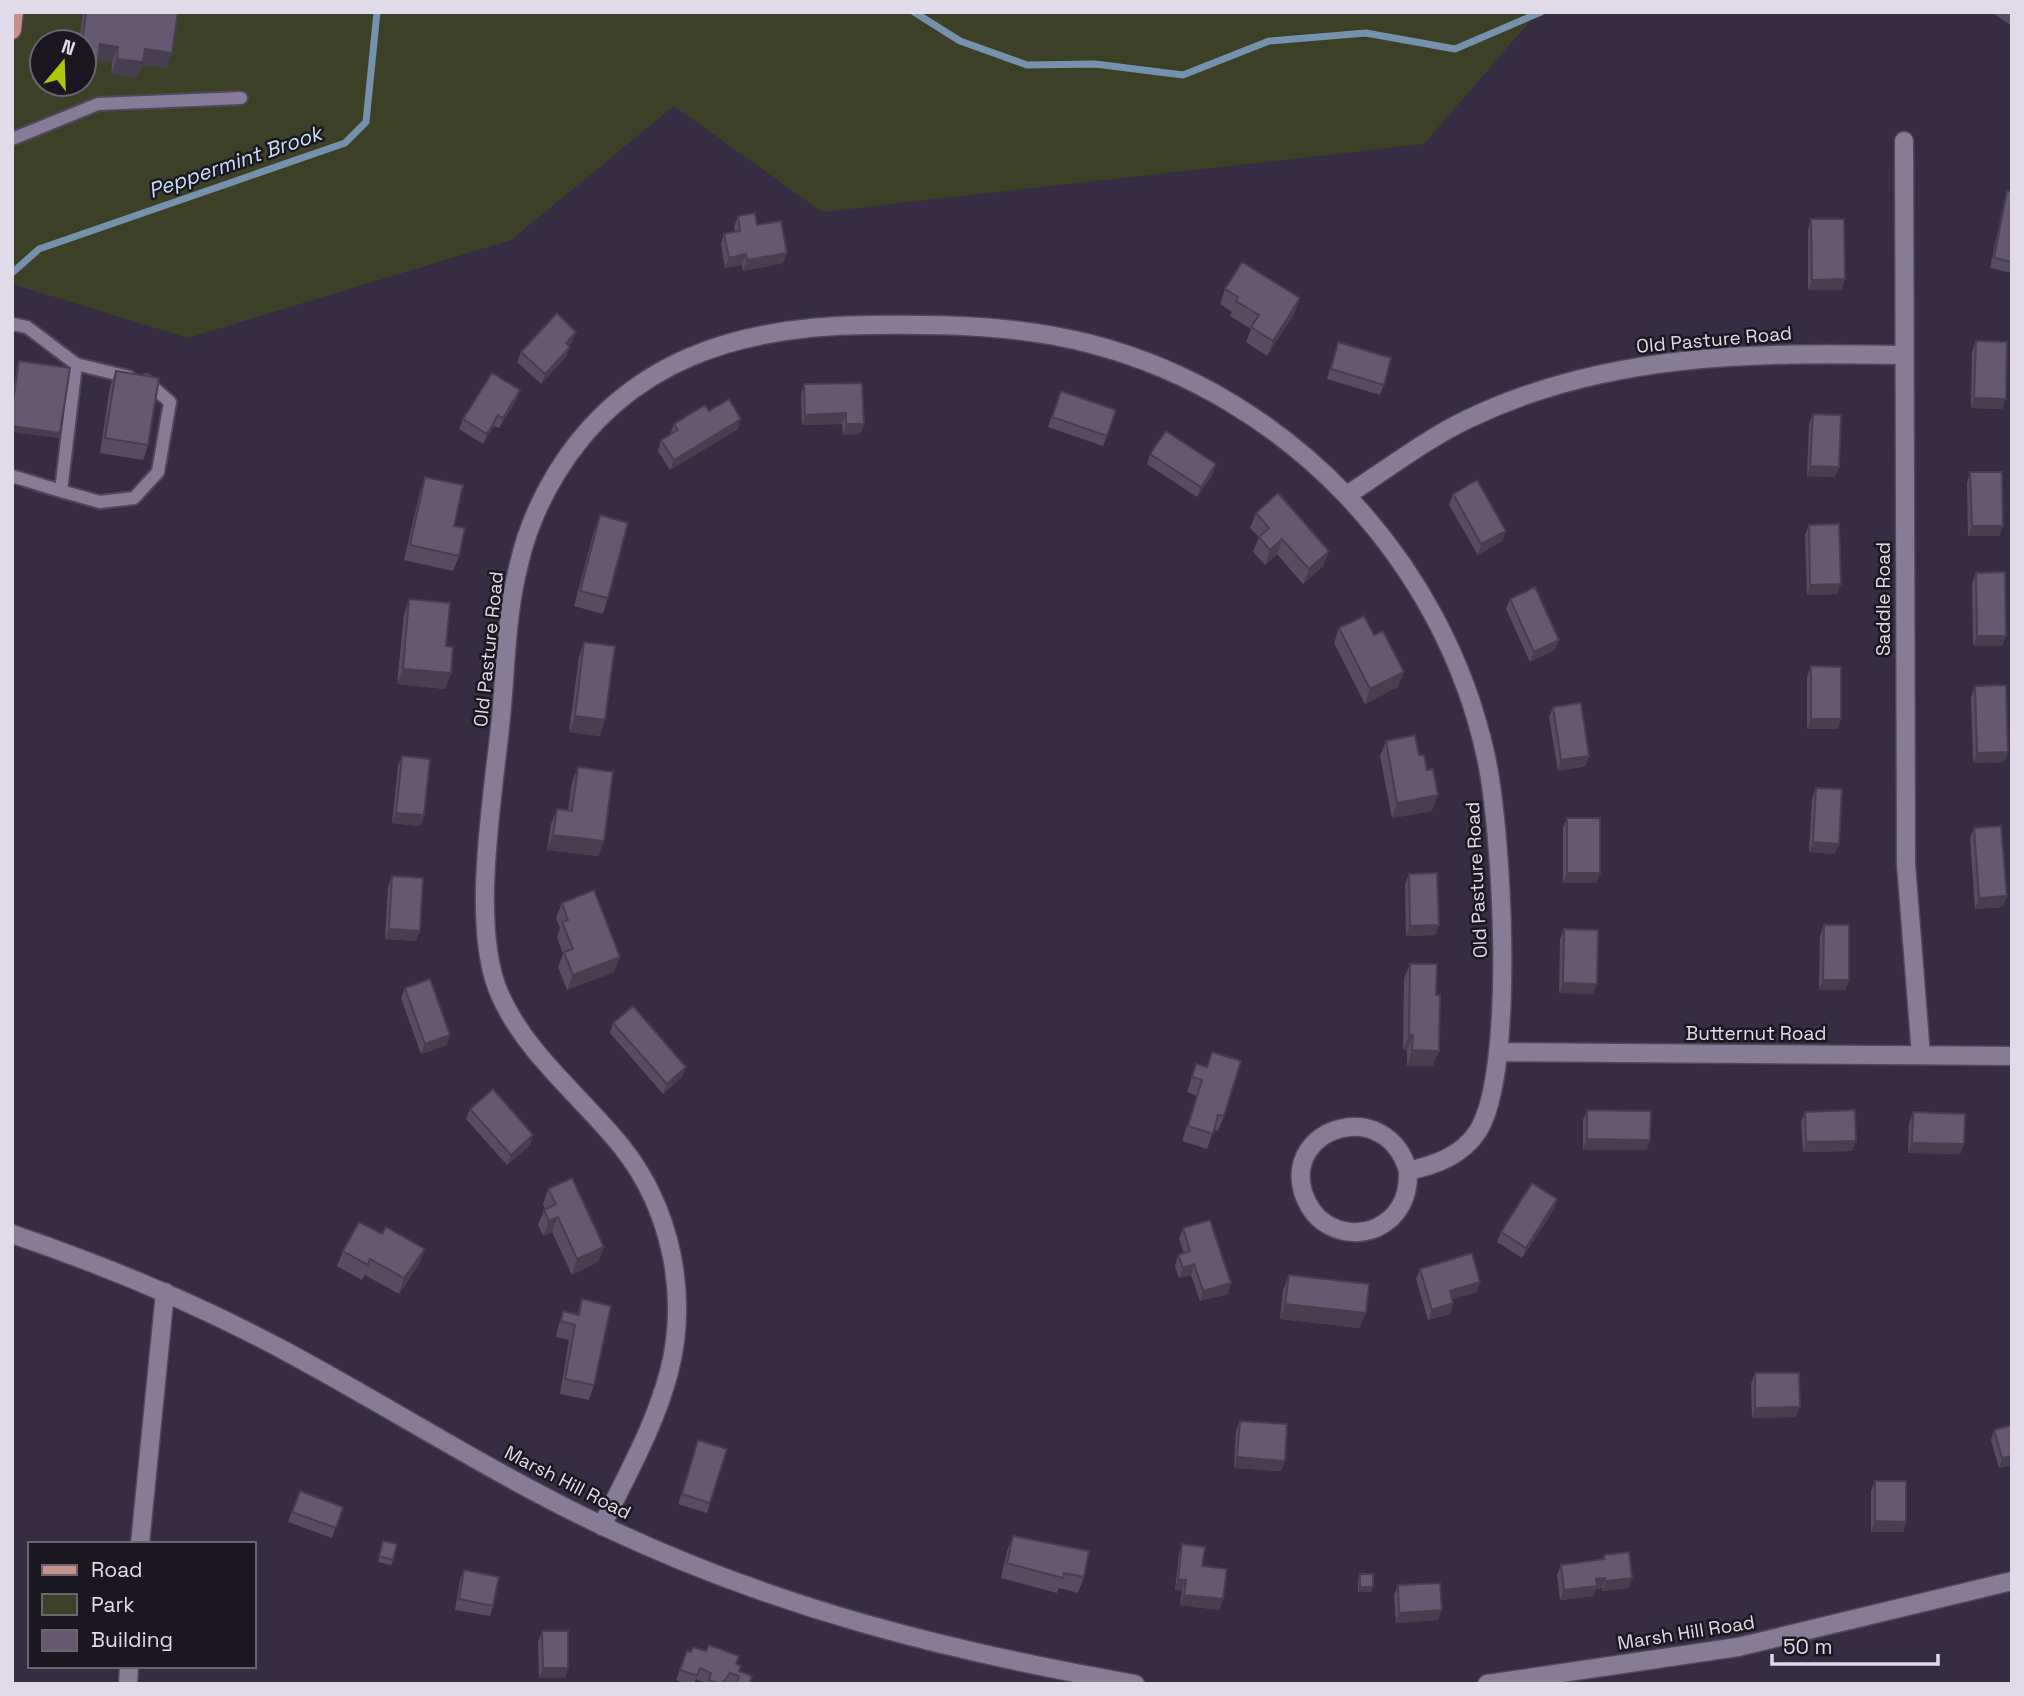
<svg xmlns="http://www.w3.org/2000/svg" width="2024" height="1696" font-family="'Space Grotesk',sans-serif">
<rect width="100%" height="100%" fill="#362c43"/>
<path fill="#3c4027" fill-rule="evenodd" d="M 12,12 L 1538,12 L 1424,144 L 822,212 L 674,106 L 511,240 L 188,338 L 12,284 ZM 42,42 L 84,42 L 84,84 L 42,84 Z"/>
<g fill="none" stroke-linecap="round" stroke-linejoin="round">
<path stroke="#7691ab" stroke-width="7" d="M 914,12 L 960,41 L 1027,65 L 1095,64 L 1183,75 L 1269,41 L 1366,33 L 1455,49 L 1541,12
M 12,273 L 39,249 L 345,143 L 366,122 L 377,12"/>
<g stroke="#50475b" stroke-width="16">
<path id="service" d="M 12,139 L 98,104 L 241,98
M 12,324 L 27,327 L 76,364 L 61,491 L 12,476
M 76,364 L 129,377
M 61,491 L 100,502 L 134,498 L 158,472 L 170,402 L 146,381"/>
</g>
<g stroke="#50475b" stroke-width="21">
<path id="minor" d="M 1904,141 L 1906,864 L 1921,1055
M 1347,495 C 1386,470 1426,439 1468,419 C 1605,353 1755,352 1904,355
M 1499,1052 L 2012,1056
M 602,1526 C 626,1476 655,1426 669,1372 C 689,1295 671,1209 622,1147 C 582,1097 526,1054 500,995 C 469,926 494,793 501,717 C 506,667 506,614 519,564 C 526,533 539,502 556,474 C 626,359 741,326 868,325 C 943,324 1018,325 1091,344 C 1288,395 1443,559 1486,757 C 1502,830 1516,1070 1478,1131 C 1462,1156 1435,1165 1408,1171 C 1387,1096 1284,1126 1303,1192 C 1307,1204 1314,1216 1325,1223 C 1340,1233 1359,1235 1376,1228 C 1400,1217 1409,1195 1408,1171
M 140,1544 L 165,1292
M 128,1684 L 129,1666"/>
</g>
<g stroke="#50475b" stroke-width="21">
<path id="tertiary" d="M 12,1234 C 106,1266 200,1305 287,1352 C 393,1409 495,1475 603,1526 C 776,1608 947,1651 1135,1684
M 1487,1684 L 1738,1647 L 2012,1581"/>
</g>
<g stroke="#50475b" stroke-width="21">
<path id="primary" d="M 12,30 L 14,12"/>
</g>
<use href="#service" stroke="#877c97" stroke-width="12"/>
<use href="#minor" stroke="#877c97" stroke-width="18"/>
<use href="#tertiary" stroke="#877c97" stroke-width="18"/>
<use href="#primary" stroke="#c39289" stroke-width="18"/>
</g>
<path fill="#574d62" d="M 83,12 L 178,12 L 167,68 L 142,65 L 137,77 L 111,74 L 112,62 L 98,60 L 93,76 L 84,75 L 84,42 L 79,42 Z
M 1991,12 L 2012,12 L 2012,26 Z
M 2007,191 L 2012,192 L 2012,273 L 1990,268 L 2004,202 Z
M 738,216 L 757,225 L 787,253 L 783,263 L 743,271 L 742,265 L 725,268 L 721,244 L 724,234 L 735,232 L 734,227 Z
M 1811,219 L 1845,279 L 1841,290 L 1808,290 L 1808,230 Z
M 1225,289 L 1300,298 L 1294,314 L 1267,356 L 1246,342 L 1251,329 L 1230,316 L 1232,312 L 1220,304 Z
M 576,332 L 572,342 L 569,346 L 566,357 L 541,384 L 517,362 L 521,352 Z
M 1976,341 L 2006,399 L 2002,409 L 1971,408 L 1972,351 Z
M 1338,342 L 1384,385 L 1380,395 L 1327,379 Z
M 19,361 L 59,438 L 12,432 L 12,400 L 17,366 Z
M 116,371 L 148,445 L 143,460 L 100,453 L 110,386 Z
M 804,384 L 864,424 L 860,434 L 843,435 L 842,424 L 802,425 L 801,395 Z
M 520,390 L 516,400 L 499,428 L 494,426 L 483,444 L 459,429 L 463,419 Z
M 1061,391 L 1116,410 L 1103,446 L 1048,427 Z
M 709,411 L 738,429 L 670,470 L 658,451 L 661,440 L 670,435 L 674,424 Z
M 1813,414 L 1835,477 L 1807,476 L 1809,424 Z
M 1150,454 L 1216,464 L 1213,474 L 1197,497 L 1147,464 Z
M 1970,472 L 2003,526 L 1999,536 L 1968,536 L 1967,483 Z
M 425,477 L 454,526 L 459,556 L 453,571 L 404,560 L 420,492 Z
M 1453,494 L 1506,531 L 1502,541 L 1478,555 L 1449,505 Z
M 1256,513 L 1329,551 L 1323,566 L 1303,584 L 1277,554 L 1265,565 L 1253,552 L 1259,537 L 1250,528 Z
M 600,515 L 608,598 L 603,614 L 574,606 L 594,531 Z
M 1809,525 L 1837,594 L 1807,595 L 1805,535 Z
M 1976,573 L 2006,636 L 2002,646 L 1973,646 L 1972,583 Z
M 409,599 L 451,673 L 445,689 L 397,684 L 404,614 Z
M 1510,599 L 1555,650 L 1530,662 L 1506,609 Z
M 1339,628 L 1398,687 L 1365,704 L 1334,643 Z
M 584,642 L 600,736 L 569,732 L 579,657 Z
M 1811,666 L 1838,729 L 1807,729 L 1807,677 Z
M 1975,686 L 2004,762 L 1973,763 L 1971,697 Z
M 1553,707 L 1586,766 L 1558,771 L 1549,717 Z
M 1386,741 L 1419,755 L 1432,811 L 1392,818 L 1380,756 Z
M 402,756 L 424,815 L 420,826 L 392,823 L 398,766 Z
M 578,767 L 604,841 L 598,856 L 547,850 L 551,824 L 557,809 L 568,810 L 572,782 Z
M 1816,788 L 1835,854 L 1809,852 L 1812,798 Z
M 1567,818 L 1600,873 L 1596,883 L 1563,883 L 1563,828 Z
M 1974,828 L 2007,896 L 2003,907 L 1975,909 L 1970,838 Z
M 1409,874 L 1439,925 L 1435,935 L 1406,936 L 1405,885 Z
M 392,876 L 416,941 L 385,939 L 388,887 Z
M 562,903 L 614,972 L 567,990 L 558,967 L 563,954 L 557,937 L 560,928 L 556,918 Z
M 1824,925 L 1849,980 L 1845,990 L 1819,990 L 1820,935 Z
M 1564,929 L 1593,994 L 1559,993 L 1560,939 Z
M 1410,964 L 1433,1066 L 1407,1066 L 1407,1050 L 1403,1050 L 1404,979 Z
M 405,988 L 447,1045 L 421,1054 L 401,998 Z
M 613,1023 L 682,1077 L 663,1094 L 610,1033 Z
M 1196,1064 L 1224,1116 L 1218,1131 L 1214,1130 L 1207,1149 L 1182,1141 L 1197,1096 L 1187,1092 Z
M 470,1109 L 533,1135 L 530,1145 L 507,1165 L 466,1119 Z
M 1587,1110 L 1647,1150 L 1583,1150 L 1583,1120 Z
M 1805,1112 L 1856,1141 L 1852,1151 L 1803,1152 L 1801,1122 Z
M 1913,1112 L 1964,1144 L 1960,1154 L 1908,1153 L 1909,1123 Z
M 548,1189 L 604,1247 L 598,1262 L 572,1275 L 552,1232 L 543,1236 L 538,1225 L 544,1210 L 545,1209 L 543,1204 Z
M 1557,1199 L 1554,1209 L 1522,1258 L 1497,1242 L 1501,1232 Z
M 1183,1228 L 1231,1283 L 1228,1294 L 1200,1301 L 1191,1275 L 1179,1278 L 1175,1266 L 1178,1255 L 1184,1253 L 1179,1239 Z
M 382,1234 L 425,1249 L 419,1264 L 399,1294 L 365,1275 L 362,1280 L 337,1266 L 343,1251 Z
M 1420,1269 L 1477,1292 L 1452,1299 L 1453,1303 L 1450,1314 L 1428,1320 L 1416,1279 Z
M 1289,1275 L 1360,1328 L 1280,1319 L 1283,1290 Z
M 582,1299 L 594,1385 L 589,1400 L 560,1394 L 569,1340 L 556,1337 L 558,1327 L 563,1311 L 577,1314 Z
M 1755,1373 L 1796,1417 L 1752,1418 L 1751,1384 Z
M 1240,1421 L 1285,1461 L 1281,1471 L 1234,1468 L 1236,1431 Z
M 1994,1430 L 2012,1465 L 1999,1468 L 1991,1440 Z
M 698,1440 L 710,1503 L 707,1513 L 678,1504 Z
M 1875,1481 L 1906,1522 L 1903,1532 L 1871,1532 L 1871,1491 Z
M 300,1491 L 343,1507 L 332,1538 L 288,1522 Z
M 1013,1536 L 1084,1577 L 1078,1593 L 1059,1588 L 1057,1593 L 1001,1578 L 1007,1551 Z
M 383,1541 L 393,1560 L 391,1565 L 378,1562 Z
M 1182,1544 L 1202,1566 L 1220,1610 L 1180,1605 L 1182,1590 L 1175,1590 L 1179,1554 Z
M 1604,1555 L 1629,1588 L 1602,1591 L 1602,1588 L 1596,1589 L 1593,1596 L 1560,1600 L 1557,1575 L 1561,1565 L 1603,1559 Z
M 464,1570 L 493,1606 L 490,1616 L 455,1610 L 460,1580 Z
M 1360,1574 L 1371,1592 L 1358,1592 L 1358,1580 Z
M 1398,1585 L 1438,1620 L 1396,1623 L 1394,1595 Z
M 542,1631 L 568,1668 L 565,1678 L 539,1678 L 538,1642 Z
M 687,1651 L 736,1664 L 739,1671 L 749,1684 L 726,1683 L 707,1684 L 696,1679 L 694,1684 L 686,1684 L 676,1680 Z"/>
<path fill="#473e50" d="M 100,44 L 118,47 L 112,62 L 95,60 Z
M 145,49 L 172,53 L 167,68 L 142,65 L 137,77 L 111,74 L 117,59 Z
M 84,59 L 98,60 L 93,76 L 84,75 Z
M 787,253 L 783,263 L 743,271 L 747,260 Z
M 746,254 L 742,265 L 725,268 L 729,258 Z
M 1845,279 L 1841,290 L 1808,290 L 1812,280 Z
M 1300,298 L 1294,314 L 1267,356 L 1273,341 Z
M 576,332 L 572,342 L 562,353 L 566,343 Z
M 570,347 L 566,357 L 541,384 L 545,374 Z
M 520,390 L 516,400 L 499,428 L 503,418 Z
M 1974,398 L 2006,399 L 2002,409 L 1971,408 Z
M 846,413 L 842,424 L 802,425 L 805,415 Z
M 498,415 L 494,426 L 483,444 L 487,434 Z
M 741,419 L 738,429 L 670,470 L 674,460 Z
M 846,424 L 864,424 L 860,434 L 843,435 Z
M 12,426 L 60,433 L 59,438 L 12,432 Z
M 1216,464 L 1213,474 L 1197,497 L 1201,487 Z
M 1810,466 L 1839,467 L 1835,477 L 1807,476 Z
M 1972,526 L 2003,526 L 1999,536 L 1968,536 Z
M 1506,531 L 1502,541 L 1478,555 L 1481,544 Z
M 1282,539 L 1277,554 L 1265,565 L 1270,550 Z
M 1329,551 L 1323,566 L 1303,584 L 1309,569 Z
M 1841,584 L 1837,594 L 1807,595 L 1810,585 Z
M 1977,636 L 2006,636 L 2002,646 L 1973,646 Z
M 1559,640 L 1555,650 L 1530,662 L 1534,652 Z
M 403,669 L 451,673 L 445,689 L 397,684 Z
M 1404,672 L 1398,687 L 1365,704 L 1370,689 Z
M 575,716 L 605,720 L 600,736 L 569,732 Z
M 1811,719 L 1841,719 L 1838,729 L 1807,729 Z
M 2008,752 L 2004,762 L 1973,763 L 1977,753 Z
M 1589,756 L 1586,766 L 1558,771 L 1561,760 Z
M 1438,795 L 1432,811 L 1392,818 L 1397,803 Z
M 396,813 L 424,815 L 420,826 L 392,823 Z
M 553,835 L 604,841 L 598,856 L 547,850 Z
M 1813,842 L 1839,844 L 1835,854 L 1809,852 Z
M 1567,873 L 1600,873 L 1596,883 L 1563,883 Z
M 2007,896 L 2003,907 L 1975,909 L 1979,898 Z
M 1439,925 L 1435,935 L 1406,936 L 1410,926 Z
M 389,929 L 420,931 L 416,941 L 385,939 Z
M 620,957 L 614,972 L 567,990 L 573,975 Z
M 1823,980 L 1849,980 L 1845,990 L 1819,990 Z
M 1563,983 L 1597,984 L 1593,994 L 1559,993 Z
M 450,1035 L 447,1045 L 421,1054 L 425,1044 Z
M 1409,1035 L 1413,1035 L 1407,1050 L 1403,1050 Z
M 1412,1050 L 1439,1051 L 1433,1066 L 1407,1066 Z
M 686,1067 L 682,1077 L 663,1094 L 667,1084 Z
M 533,1135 L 530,1145 L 507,1165 L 511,1155 Z
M 1587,1139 L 1650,1140 L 1647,1150 L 1583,1150 Z
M 1856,1141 L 1852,1151 L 1803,1152 L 1806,1142 Z
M 1912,1143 L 1964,1144 L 1960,1154 L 1908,1153 Z
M 1557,1199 L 1554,1209 L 1522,1258 L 1526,1248 Z
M 558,1217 L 552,1232 L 543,1236 L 549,1221 Z
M 604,1247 L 598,1262 L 572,1275 L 577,1259 Z
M 425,1249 L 419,1264 L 399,1294 L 404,1278 Z
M 1194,1264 L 1191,1275 L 1179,1278 L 1183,1268 Z
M 1480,1282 L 1477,1292 L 1446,1301 L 1450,1291 Z
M 1231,1283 L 1228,1294 L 1200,1301 L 1203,1291 Z
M 1453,1303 L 1450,1314 L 1428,1320 L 1432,1310 Z
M 1285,1304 L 1366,1313 L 1360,1328 L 1280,1319 Z
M 1800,1407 L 1796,1417 L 1752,1418 L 1755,1408 Z
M 2012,1456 L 2012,1465 L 1999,1468 L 2002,1458 Z
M 1237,1457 L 1285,1461 L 1281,1471 L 1234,1468 Z
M 1875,1521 L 1906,1522 L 1903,1532 L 1871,1532 Z
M 1605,1578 L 1602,1588 L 1596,1589 L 1593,1596 L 1560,1600 L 1564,1590 L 1596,1579 Z
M 1632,1578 L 1629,1588 L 1602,1591 L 1606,1581 Z
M 1178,1579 L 1186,1580 L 1182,1590 L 1175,1590 Z
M 1360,1587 L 1373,1587 L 1371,1592 L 1358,1592 Z
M 1184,1595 L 1223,1599 L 1220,1610 L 1180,1605 Z
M 1442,1610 L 1438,1620 L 1396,1623 L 1399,1613 Z
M 543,1668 L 568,1668 L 565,1678 L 539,1678 Z"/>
<path fill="#655972" stroke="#473e50" stroke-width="2" d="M 86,12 L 178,12 L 172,53 L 145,49 L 143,62 L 117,59 L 118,47 L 100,44 L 98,60 L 84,59 L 84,42 L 82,42 Z
M 2007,191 L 2012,192 L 2012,262 L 1994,258 Z
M 755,213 L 757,225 L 781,221 L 787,253 L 747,260 L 746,254 L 729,258 L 724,234 L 740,231 L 738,216 Z
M 1811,219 L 1844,219 L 1845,279 L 1812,280 Z
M 1242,262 L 1300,298 L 1273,341 L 1251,327 L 1259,315 L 1236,301 L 1238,297 L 1225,289 Z
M 557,313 L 576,332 L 566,343 L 570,347 L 545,374 L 521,352 Z
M 1976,341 L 2007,342 L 2006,399 L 1974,398 Z
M 1338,342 L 1391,358 L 1384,385 L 1331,369 Z
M 19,361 L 70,368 L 60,433 L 12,426 L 12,408 Z
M 116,371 L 159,378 L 148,445 L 105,438 Z
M 492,373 L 520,390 L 503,418 L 498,415 L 487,434 L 463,419 Z
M 862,383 L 864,424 L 846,424 L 846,413 L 805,415 L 804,384 Z
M 1061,391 L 1116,410 L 1107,436 L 1052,417 Z
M 729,399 L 741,419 L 674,460 L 661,440 L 678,430 L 674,424 L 705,405 L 709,411 Z
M 1813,414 L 1841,415 L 1839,467 L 1810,466 Z
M 1166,431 L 1216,464 L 1201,487 L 1150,454 Z
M 1970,472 L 2002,472 L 2003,526 L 1972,526 Z
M 425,477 L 463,485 L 454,526 L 465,528 L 459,556 L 410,545 Z
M 1477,480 L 1506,531 L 1481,544 L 1453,494 Z
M 1278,493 L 1329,551 L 1309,569 L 1282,539 L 1270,550 L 1259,537 L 1269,528 L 1256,513 Z
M 600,515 L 628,523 L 608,598 L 580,591 Z
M 1839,524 L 1841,584 L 1810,585 L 1809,525 Z
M 2005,572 L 2006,636 L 1977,636 L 1976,573 Z
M 1535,587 L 1559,640 L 1534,652 L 1510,599 Z
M 409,599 L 450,603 L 446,646 L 453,647 L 451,673 L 403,669 Z
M 1364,616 L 1374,635 L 1383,631 L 1404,672 L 1370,689 L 1339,628 Z
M 584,642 L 615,646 L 605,720 L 575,716 Z
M 1811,666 L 1841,667 L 1841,719 L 1811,719 Z
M 2006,685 L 2008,752 L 1977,753 L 1975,686 Z
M 1581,703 L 1589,756 L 1561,760 L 1553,707 Z
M 1415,735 L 1419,755 L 1424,755 L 1427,770 L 1433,769 L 1438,795 L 1397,803 L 1386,741 Z
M 402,756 L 430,759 L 424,815 L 396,813 Z
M 578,767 L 613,772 L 604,841 L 553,835 L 557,809 L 572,811 Z
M 1816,788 L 1842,789 L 1839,844 L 1813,842 Z
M 1567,818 L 1600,818 L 1600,873 L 1567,873 Z
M 2001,826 L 2007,896 L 1979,898 L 1974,828 Z
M 1437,873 L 1439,925 L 1410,926 L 1409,874 Z
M 392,876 L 423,878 L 420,931 L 389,929 Z
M 594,890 L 620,957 L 573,975 L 564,952 L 573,949 L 562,922 L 568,920 L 562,903 Z
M 1824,925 L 1849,925 L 1849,980 L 1823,980 Z
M 1564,929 L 1598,930 L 1597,984 L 1563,983 Z
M 1410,964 L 1437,964 L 1436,995 L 1440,995 L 1439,1051 L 1412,1050 L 1413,1035 L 1409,1035 Z
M 430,979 L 450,1035 L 425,1044 L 405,988 Z
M 633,1006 L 686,1067 L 667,1084 L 613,1023 Z
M 1212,1052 L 1241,1061 L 1224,1116 L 1218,1115 L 1213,1134 L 1188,1126 L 1202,1080 L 1192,1077 L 1196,1064 L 1207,1067 Z
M 493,1089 L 533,1135 L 511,1155 L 470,1109 Z
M 1587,1110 L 1651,1111 L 1650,1140 L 1587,1139 Z
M 1855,1110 L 1856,1141 L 1806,1142 L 1805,1112 Z
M 1913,1112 L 1965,1114 L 1964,1144 L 1912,1143 Z
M 572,1178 L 604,1247 L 577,1259 L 558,1217 L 549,1221 L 544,1210 L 556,1204 L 548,1189 Z
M 1532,1183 L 1557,1199 L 1526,1248 L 1501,1232 Z
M 1210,1220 L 1231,1283 L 1203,1291 L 1194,1264 L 1183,1268 L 1178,1255 L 1190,1251 L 1183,1228 Z
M 359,1222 L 382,1234 L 386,1227 L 425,1249 L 404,1278 L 370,1259 L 368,1265 L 343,1251 Z
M 1472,1253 L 1480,1282 L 1450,1291 L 1453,1303 L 1432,1310 L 1420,1269 Z
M 1289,1275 L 1369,1284 L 1366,1313 L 1285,1304 Z
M 582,1299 L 611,1306 L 594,1385 L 565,1379 L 575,1325 L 561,1321 L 563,1311 L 579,1315 Z
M 1755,1373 L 1799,1373 L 1800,1407 L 1755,1408 Z
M 1240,1421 L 1287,1424 L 1285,1461 L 1237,1457 Z
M 2012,1425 L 2012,1456 L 2002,1458 L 1994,1430 Z
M 698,1440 L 727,1449 L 710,1503 L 682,1494 Z
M 1875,1481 L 1906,1481 L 1906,1522 L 1875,1521 Z
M 300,1491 L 343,1507 L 336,1528 L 292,1512 Z
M 1013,1536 L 1089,1551 L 1084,1577 L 1064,1573 L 1063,1578 L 1007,1563 Z
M 383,1541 L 397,1544 L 393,1560 L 379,1556 Z
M 1182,1544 L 1205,1547 L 1202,1566 L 1227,1569 L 1223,1599 L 1184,1595 L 1186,1580 L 1178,1579 Z
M 1629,1552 L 1632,1578 L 1606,1581 L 1605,1578 L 1596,1579 L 1597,1586 L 1564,1590 L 1561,1565 L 1605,1559 L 1604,1555 Z
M 464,1570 L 499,1577 L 493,1606 L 459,1599 Z
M 1360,1574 L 1373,1574 L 1373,1587 L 1360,1587 Z
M 1440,1583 L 1442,1610 L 1399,1613 L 1398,1585 Z
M 542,1631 L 568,1631 L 568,1668 L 543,1668 Z
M 709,1645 L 739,1656 L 736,1664 L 741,1666 L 739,1671 L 752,1676 L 749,1684 L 737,1684 L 739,1676 L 730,1673 L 722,1684 L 720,1684 L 709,1680 L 711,1673 L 700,1668 L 697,1676 L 680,1670 L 687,1651 L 691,1652 L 693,1647 L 706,1651 Z"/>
<g text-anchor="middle" stroke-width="5" stroke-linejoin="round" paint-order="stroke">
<g font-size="19" fill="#e0dae9" stroke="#1b1721">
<text transform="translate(1714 339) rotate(-5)" y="7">Old Pasture Road</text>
<text transform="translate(1883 599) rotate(-90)" y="7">Saddle Road</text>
<text transform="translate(488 649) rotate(-84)" y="7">Old Pasture Road</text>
<text transform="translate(1476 880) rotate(-93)" y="7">Old Pasture Road</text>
<text x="1756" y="1040">Butternut Road</text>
<text transform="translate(568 1482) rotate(27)" y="7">Marsh Hill Road</text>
<text transform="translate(1686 1632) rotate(-9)" y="7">Marsh Hill Road</text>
</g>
<g font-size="21" font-style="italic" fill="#c7e1f5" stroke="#1b1721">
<text transform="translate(235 162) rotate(-19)" y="7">Peppermint Brook</text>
</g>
</g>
<rect width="2024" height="1696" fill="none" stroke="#e0dae9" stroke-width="28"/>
<rect x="28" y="1542" width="228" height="126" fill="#1b1721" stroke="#6a6571" stroke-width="2"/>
<rect x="42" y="1565" width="35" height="10" fill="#c39289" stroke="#6a6571" stroke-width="2"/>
<text x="91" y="1577" font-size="21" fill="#e0dae9">Road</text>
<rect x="42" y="1594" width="35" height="21" fill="#3c4027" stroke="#6a6571" stroke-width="2"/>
<text x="91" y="1612" font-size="21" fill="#e0dae9">Park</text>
<rect x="42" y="1630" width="35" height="21" fill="#655972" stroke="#6a6571" stroke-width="2"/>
<text x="91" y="1647" font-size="21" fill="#e0dae9">Building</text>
<g transform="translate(63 63) rotate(19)"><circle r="33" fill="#1b1721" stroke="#6a6571" stroke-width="2"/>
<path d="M0-5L12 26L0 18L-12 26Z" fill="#aec60b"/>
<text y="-10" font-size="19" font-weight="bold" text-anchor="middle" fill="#e0dae9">N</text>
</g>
<path d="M1772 1654v10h166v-10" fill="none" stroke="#e0dae9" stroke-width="3.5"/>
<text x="1783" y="1654" font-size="21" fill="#e0dae9" stroke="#1b1721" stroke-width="5" paint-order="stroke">50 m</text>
</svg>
